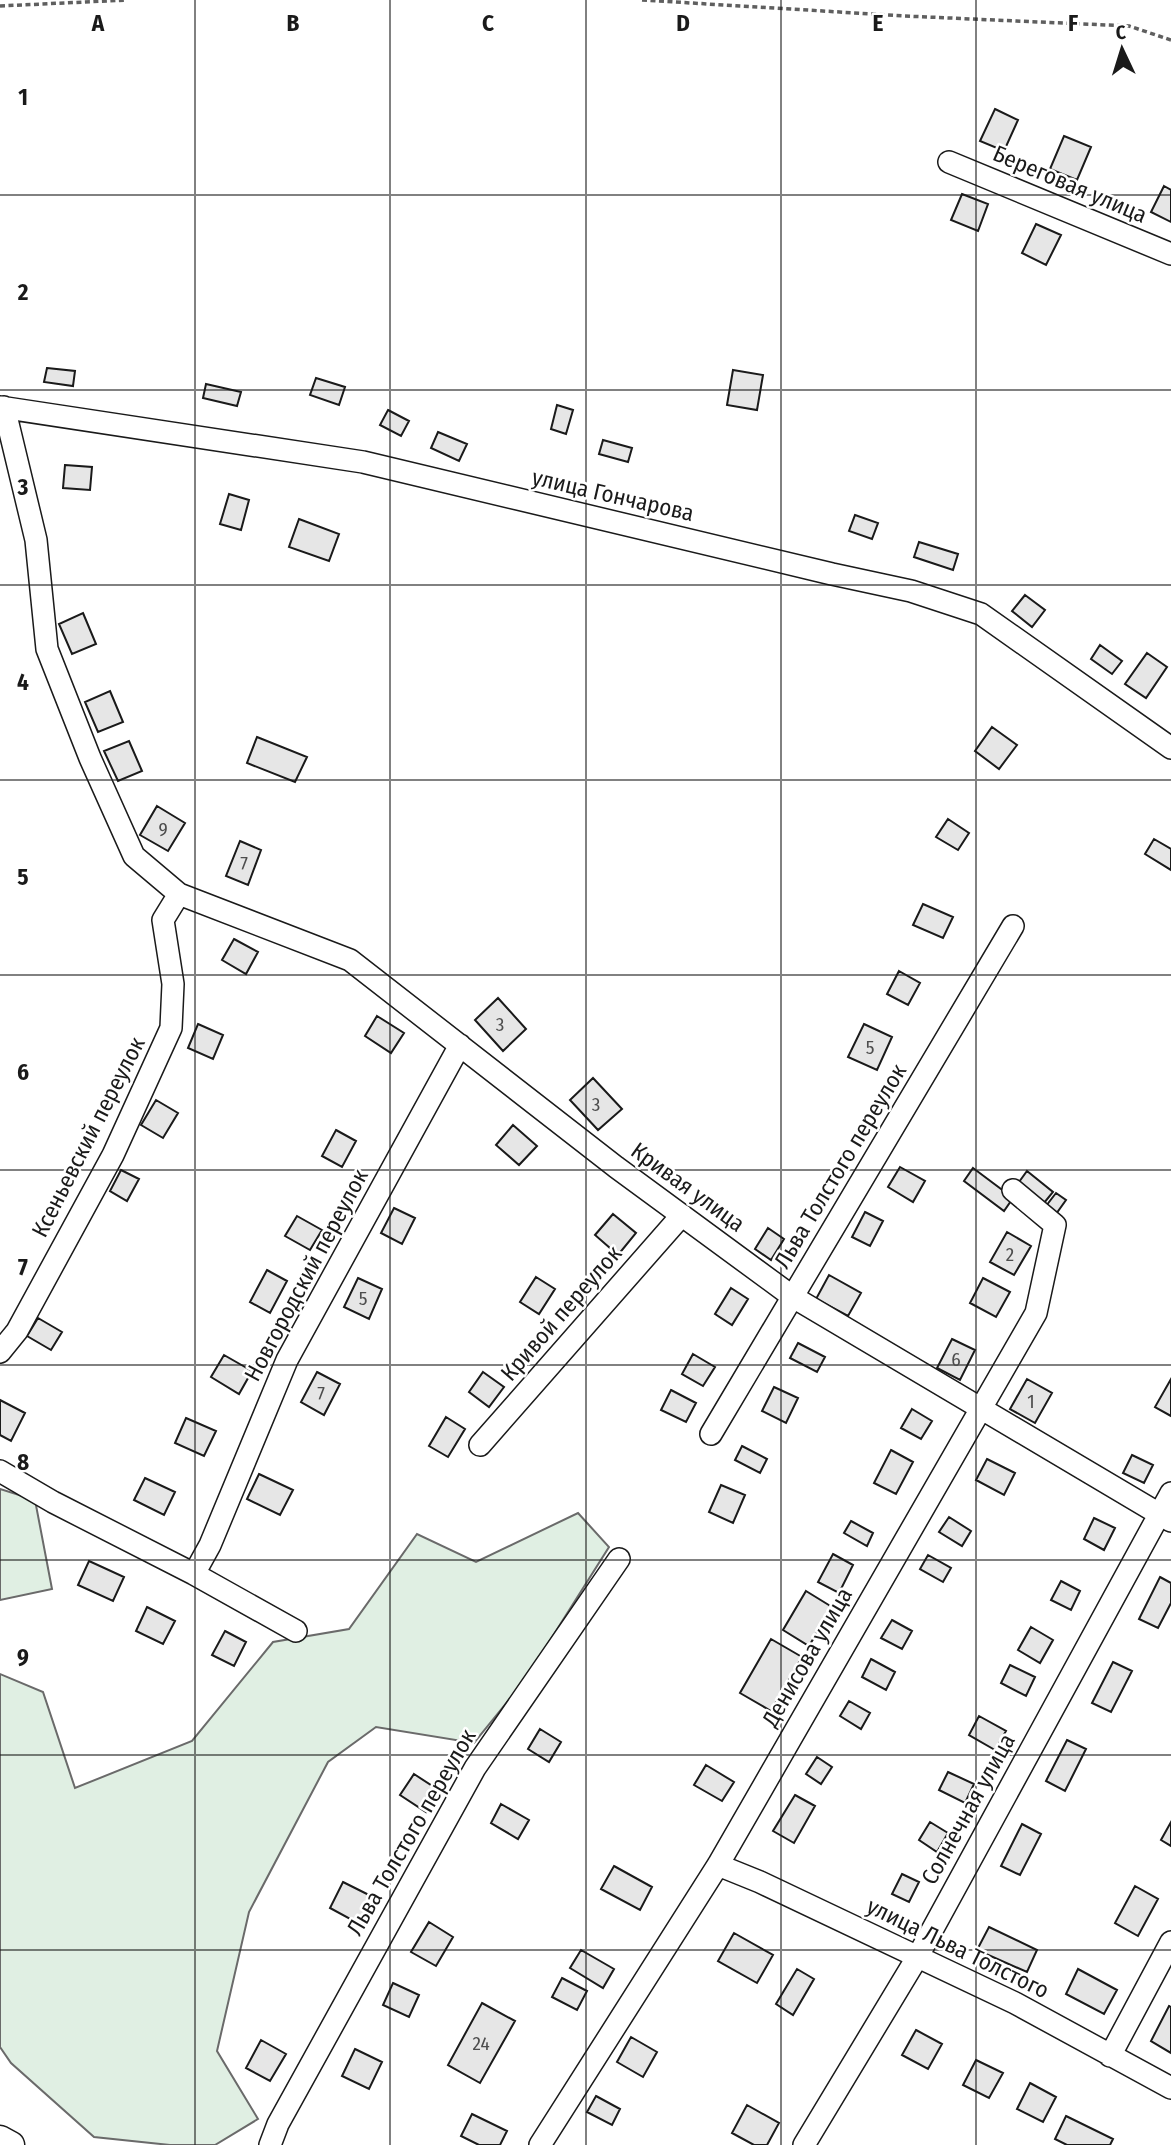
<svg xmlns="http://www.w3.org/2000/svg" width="1171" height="2145" font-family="'Fira Sans Condensed',sans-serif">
<rect width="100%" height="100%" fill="#fff"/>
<path fill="#e0efe3" stroke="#6a6a6a" stroke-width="2" d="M 0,1489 L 35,1500 L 52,1589 L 0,1600 Z
M 578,1513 L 609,1547 L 525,1680 L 474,1743 L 376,1727 L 328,1762 L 249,1912 L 217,2051 L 258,2119 L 215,2145 L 170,2145 L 94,2137 L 11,2063 L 0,2047 L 0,1674 L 43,1692 L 75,1788 L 192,1741 L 273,1642 L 349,1629 L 417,1534 L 476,1562 Z"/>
<path fill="#e6e6e6" stroke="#1a1a1a" stroke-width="2" d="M 995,109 L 1018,120 L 1004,151 L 980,141 Z
M 1064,136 L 1091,147 L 1077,180 L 1050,169 Z
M 1164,186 L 1171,190 L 1171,222 L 1151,212 Z
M 962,194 L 988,204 L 978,231 L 951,220 Z
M 1036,224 L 1061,235 L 1046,265 L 1022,253 Z
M 47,368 L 75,371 L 73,386 L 44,382 Z
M 733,370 L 763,375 L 757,410 L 727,405 Z
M 316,378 L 345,387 L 339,405 L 310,395 Z
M 206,384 L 241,392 L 237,406 L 203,398 Z
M 557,405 L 573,410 L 566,434 L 551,429 Z
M 388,410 L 409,421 L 401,436 L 380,425 Z
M 438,432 L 467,444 L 459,461 L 431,448 Z
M 603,440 L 632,448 L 628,462 L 599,454 Z
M 65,465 L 92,467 L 90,490 L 63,488 Z
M 229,494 L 249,500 L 241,530 L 220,524 Z
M 855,515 L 878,523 L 872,539 L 849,531 Z
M 299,519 L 339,534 L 329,561 L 289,547 Z
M 919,542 L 958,554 L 953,570 L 914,557 Z
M 1025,595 L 1045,610 L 1032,627 L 1012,611 Z
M 83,613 L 96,644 L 72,654 L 59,624 Z
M 1100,645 L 1122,661 L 1112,674 L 1091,659 Z
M 1147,653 L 1167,667 L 1146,698 L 1125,684 Z
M 110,691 L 123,722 L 98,732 L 85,702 Z
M 992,727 L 1017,745 L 999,769 L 975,751 Z
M 257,737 L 307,757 L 295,782 L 247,763 Z
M 129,741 L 142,771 L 118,781 L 104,751 Z
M 157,806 L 185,823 L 168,851 L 140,835 Z
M 948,819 L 969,833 L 958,850 L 936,837 Z
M 1154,839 L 1171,849 L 1171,870 L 1145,854 Z
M 240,841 L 261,850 L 248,885 L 226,876 Z
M 923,904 L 953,917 L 943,938 L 913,925 Z
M 234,939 L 258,952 L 246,974 L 222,960 Z
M 899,971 L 920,983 L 908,1005 L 887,994 Z
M 498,998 L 526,1029 L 503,1051 L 475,1020 Z
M 377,1016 L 404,1033 L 391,1053 L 365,1036 Z
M 198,1024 L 223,1035 L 213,1059 L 188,1048 Z
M 864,1024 L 892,1037 L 877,1070 L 848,1057 Z
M 593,1078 L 622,1109 L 598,1130 L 570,1100 Z
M 156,1100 L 178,1113 L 163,1138 L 141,1125 Z
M 513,1125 L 537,1146 L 519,1165 L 496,1145 Z
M 336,1130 L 356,1141 L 342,1167 L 322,1156 Z
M 900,1167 L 925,1181 L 913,1202 L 888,1187 Z
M 973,1168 L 1013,1198 L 1004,1211 L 964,1181 Z
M 121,1170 L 139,1179 L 127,1201 L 110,1191 Z
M 1027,1171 L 1053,1192 L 1044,1203 L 1019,1182 Z
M 1056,1193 L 1066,1200 L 1056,1214 L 1046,1206 Z
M 394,1208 L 415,1218 L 402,1244 L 381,1233 Z
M 865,1212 L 883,1221 L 870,1246 L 852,1237 Z
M 613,1214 L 636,1233 L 618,1255 L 595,1235 Z
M 297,1216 L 322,1230 L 310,1250 L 285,1236 Z
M 768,1228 L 784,1239 L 771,1260 L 755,1249 Z
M 1007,1232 L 1031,1246 L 1014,1275 L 990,1262 Z
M 267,1270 L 287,1281 L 270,1313 L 250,1302 Z
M 829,1275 L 861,1293 L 848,1316 L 816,1299 Z
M 536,1277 L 555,1289 L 539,1314 L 520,1302 Z
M 358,1278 L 382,1289 L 369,1319 L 344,1307 Z
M 983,1278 L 1010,1292 L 996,1317 L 970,1303 Z
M 731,1288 L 748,1299 L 732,1325 L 715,1314 Z
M 38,1318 L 62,1332 L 51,1350 L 27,1336 Z
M 952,1339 L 975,1350 L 960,1380 L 937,1368 Z
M 798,1343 L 825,1357 L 817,1372 L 790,1358 Z
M 693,1354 L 715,1367 L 703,1386 L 682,1374 Z
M 224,1355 L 252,1371 L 239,1394 L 211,1377 Z
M 317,1372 L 340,1384 L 324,1415 L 301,1402 Z
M 483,1372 L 504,1387 L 489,1407 L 469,1392 Z
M 1027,1379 L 1052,1393 L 1035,1423 L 1010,1409 Z
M 1171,1379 L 1171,1416 L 1155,1407 Z
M 774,1387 L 798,1398 L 786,1423 L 762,1411 Z
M 671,1390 L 696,1403 L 686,1422 L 661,1410 Z
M 0,1400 L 25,1413 L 11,1441 L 0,1435 Z
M 912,1409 L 932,1421 L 921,1439 L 901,1428 Z
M 446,1417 L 465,1429 L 448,1457 L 429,1446 Z
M 186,1418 L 216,1431 L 204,1456 L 175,1443 Z
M 742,1446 L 767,1459 L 760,1473 L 735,1460 Z
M 891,1450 L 913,1462 L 896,1494 L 874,1483 Z
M 1132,1455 L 1153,1465 L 1144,1483 L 1123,1473 Z
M 987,1459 L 1015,1473 L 1004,1495 L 976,1480 Z
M 259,1474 L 293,1490 L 280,1515 L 247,1499 Z
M 145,1478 L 175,1492 L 164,1515 L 134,1500 Z
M 721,1485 L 745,1495 L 733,1523 L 709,1512 Z
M 949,1517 L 971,1531 L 962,1546 L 939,1532 Z
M 1094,1518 L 1115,1528 L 1104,1550 L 1084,1539 Z
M 851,1521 L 873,1533 L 867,1546 L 844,1533 Z
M 833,1554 L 853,1565 L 839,1593 L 818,1582 Z
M 928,1555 L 951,1568 L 943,1582 L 920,1569 Z
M 89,1561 L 124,1577 L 113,1601 L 78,1585 Z
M 1160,1577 L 1171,1583 L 1171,1603 L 1158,1628 L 1139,1619 Z
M 1061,1581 L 1080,1591 L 1071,1610 L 1051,1600 Z
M 806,1591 L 832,1607 L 809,1646 L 783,1630 Z
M 147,1607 L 175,1621 L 163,1644 L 136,1631 Z
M 892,1620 L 912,1631 L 902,1649 L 881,1638 Z
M 1031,1627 L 1053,1640 L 1040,1663 L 1018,1650 Z
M 225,1631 L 246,1642 L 234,1666 L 212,1655 Z
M 771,1639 L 802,1657 L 771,1711 L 740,1693 Z
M 871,1659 L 895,1672 L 886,1690 L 862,1677 Z
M 1113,1662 L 1132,1671 L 1111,1712 L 1092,1703 Z
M 1010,1665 L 1035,1677 L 1026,1696 L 1001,1683 Z
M 849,1701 L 870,1713 L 861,1729 L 840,1716 Z
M 979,1716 L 1006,1731 L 995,1750 L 969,1735 Z
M 540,1729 L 561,1742 L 549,1762 L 528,1749 Z
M 1067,1740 L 1086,1749 L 1065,1791 L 1046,1781 Z
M 817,1757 L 832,1767 L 821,1784 L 806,1774 Z
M 706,1765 L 734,1782 L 722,1801 L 694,1785 Z
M 948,1772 L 974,1784 L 965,1803 L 939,1790 Z
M 414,1774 L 440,1791 L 426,1812 L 400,1795 Z
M 795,1795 L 815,1806 L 794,1843 L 773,1831 Z
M 501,1804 L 529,1820 L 518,1839 L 491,1823 Z
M 930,1822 L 948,1833 L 937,1852 L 919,1840 Z
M 1171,1822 L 1171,1846 L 1161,1840 Z
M 1022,1824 L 1041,1834 L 1020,1875 L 1001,1866 Z
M 614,1866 L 652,1887 L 640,1910 L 601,1889 Z
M 902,1874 L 919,1882 L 909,1902 L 892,1894 Z
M 343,1882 L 377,1899 L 363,1926 L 330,1908 Z
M 1135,1886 L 1158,1899 L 1138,1936 L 1115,1923 Z
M 429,1922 L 453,1937 L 436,1966 L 411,1952 Z
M 989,1927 L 1037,1950 L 1027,1972 L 977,1950 Z
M 734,1933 L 773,1955 L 757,1983 L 718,1961 Z
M 581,1950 L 614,1969 L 603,1988 L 570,1968 Z
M 797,1969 L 814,1979 L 793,2015 L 776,2004 Z
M 1078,1969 L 1117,1990 L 1104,2014 L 1066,1994 Z
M 562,1978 L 587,1991 L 577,2010 L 552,1997 Z
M 393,1983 L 419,1995 L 409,2017 L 383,2005 Z
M 482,2003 L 515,2021 L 480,2083 L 448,2065 Z
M 1169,2006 L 1171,2007 L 1171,2053 L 1151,2041 Z
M 916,2030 L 942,2044 L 928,2069 L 902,2055 Z
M 631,2037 L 657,2052 L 643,2077 L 617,2062 Z
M 261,2040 L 286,2054 L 270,2081 L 246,2068 Z
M 355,2049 L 382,2062 L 369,2089 L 342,2076 Z
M 976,2060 L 1003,2073 L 989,2098 L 963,2085 Z
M 1030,2083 L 1056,2097 L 1043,2122 L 1017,2109 Z
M 596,2096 L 620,2109 L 612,2125 L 587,2112 Z
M 747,2105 L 779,2123 L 767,2145 L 754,2145 L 732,2133 Z
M 472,2114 L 507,2131 L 500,2145 L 479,2145 L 461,2136 Z
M 1066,2116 L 1113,2139 L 1110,2145 L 1067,2145 L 1055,2139 Z"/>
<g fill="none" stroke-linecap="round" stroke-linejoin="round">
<g stroke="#1a1a1a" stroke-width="24">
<path id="minor" d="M 949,162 L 1171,254
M 0,407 L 363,462 L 832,574 L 911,591 L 981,614 L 1171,748
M 4,407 L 36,540 L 47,649 L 90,758 L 134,856 L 179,894 L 350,960 L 616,1167 L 793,1297 L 1171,1521
M 0,1352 L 17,1331 L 113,1155 L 171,1028 L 173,984 L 163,920 L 179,894
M 711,1434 L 1013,926
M 480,1445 L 682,1215
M 0,1471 L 53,1502 L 194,1574 L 296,1631
M 194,1574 L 210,1545 L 287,1360 L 460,1045
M 718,1865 L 760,1882 L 1015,2003 L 1171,2088
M 1110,2056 L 1171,1942
M 270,2145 L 278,2124 L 475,1768 L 619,1559
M 540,2145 L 718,1865 L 1036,1313 L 1055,1225 L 1013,1190
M 804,2145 L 918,1956 L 1171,1493"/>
</g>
<g stroke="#1a1a1a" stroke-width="29">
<path id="major" d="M 0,2139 L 11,2145"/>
</g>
<path stroke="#5f5f5f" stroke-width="3.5" stroke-dasharray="5 3.5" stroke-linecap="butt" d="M 642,0 L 905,16 L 1129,26 L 1171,40
M 0,6 L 127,0"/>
<use href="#minor" stroke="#fff" stroke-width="21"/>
<use href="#major" stroke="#fff" stroke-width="26"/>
</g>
<path fill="none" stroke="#1a1a1a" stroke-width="2" stroke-opacity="0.55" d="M 195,0 L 195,2145M 390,0 L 390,2145M 586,0 L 586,2145M 781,0 L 781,2145M 976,0 L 976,2145M 0,195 L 1171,195M 0,390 L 1171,390M 0,585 L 1171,585M 0,780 L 1171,780M 0,975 L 1171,975M 0,1170 L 1171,1170M 0,1365 L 1171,1365M 0,1560 L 1171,1560M 0,1755 L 1171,1755M 0,1950 L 1171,1950"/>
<g text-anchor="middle" stroke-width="5" stroke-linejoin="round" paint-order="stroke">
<g font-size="19" fill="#4d4d4d">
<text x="163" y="836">9</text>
<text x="244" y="870">7</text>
<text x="500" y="1031">3</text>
<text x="870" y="1054">5</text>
<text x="596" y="1111">3</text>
<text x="1010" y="1261">2</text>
<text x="363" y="1305">5</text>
<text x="956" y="1366">6</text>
<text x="321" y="1400">7</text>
<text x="1031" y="1408">1</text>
<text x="481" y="2050">24</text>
</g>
<g font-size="23" fill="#1a1a1a" stroke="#fff">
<text transform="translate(1070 184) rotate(23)" y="8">Береговая улица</text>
<text transform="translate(613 495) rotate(13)" y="8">улица Гончарова</text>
<text transform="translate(88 1137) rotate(-63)" y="8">Ксеньевский переулок</text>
<text transform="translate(840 1166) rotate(-59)" y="8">Льва Толстого переулок</text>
<text transform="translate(688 1187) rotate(36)" y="8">Кривая улица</text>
<text transform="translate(306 1275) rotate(-62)" y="8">Новгородский переулок</text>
<text transform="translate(561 1313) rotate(-49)" y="8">Кривой переулок</text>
<text transform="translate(807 1657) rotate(-60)" y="8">Денисова улица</text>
<text transform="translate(968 1809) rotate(-61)" y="8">Солнечная улица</text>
<text transform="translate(411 1832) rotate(-60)" y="8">Льва Толстого переулок</text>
<text transform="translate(958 1948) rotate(26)" y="8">улица Льва Толстого</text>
</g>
</g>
<g font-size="23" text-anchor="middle" font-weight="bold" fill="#1a1a1a" stroke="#fff" stroke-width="5" stroke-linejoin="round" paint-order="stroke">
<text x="98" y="31">A</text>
<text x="293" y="31">B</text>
<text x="488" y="31">C</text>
<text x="683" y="31">D</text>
<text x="878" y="31">E</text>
<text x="1073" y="31">F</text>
<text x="23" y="105">1</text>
<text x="23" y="300">2</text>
<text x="23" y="495">3</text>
<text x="23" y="690">4</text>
<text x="23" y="885">5</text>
<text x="23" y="1080">6</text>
<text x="23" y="1275">7</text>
<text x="23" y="1470">8</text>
<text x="23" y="1665">9</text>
</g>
<g transform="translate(1122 49) rotate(356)" stroke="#ffffff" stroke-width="5" paint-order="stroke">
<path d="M0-5L12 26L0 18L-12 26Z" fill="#1a1a1a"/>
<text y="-10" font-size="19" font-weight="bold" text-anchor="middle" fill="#1a1a1a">С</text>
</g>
</svg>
